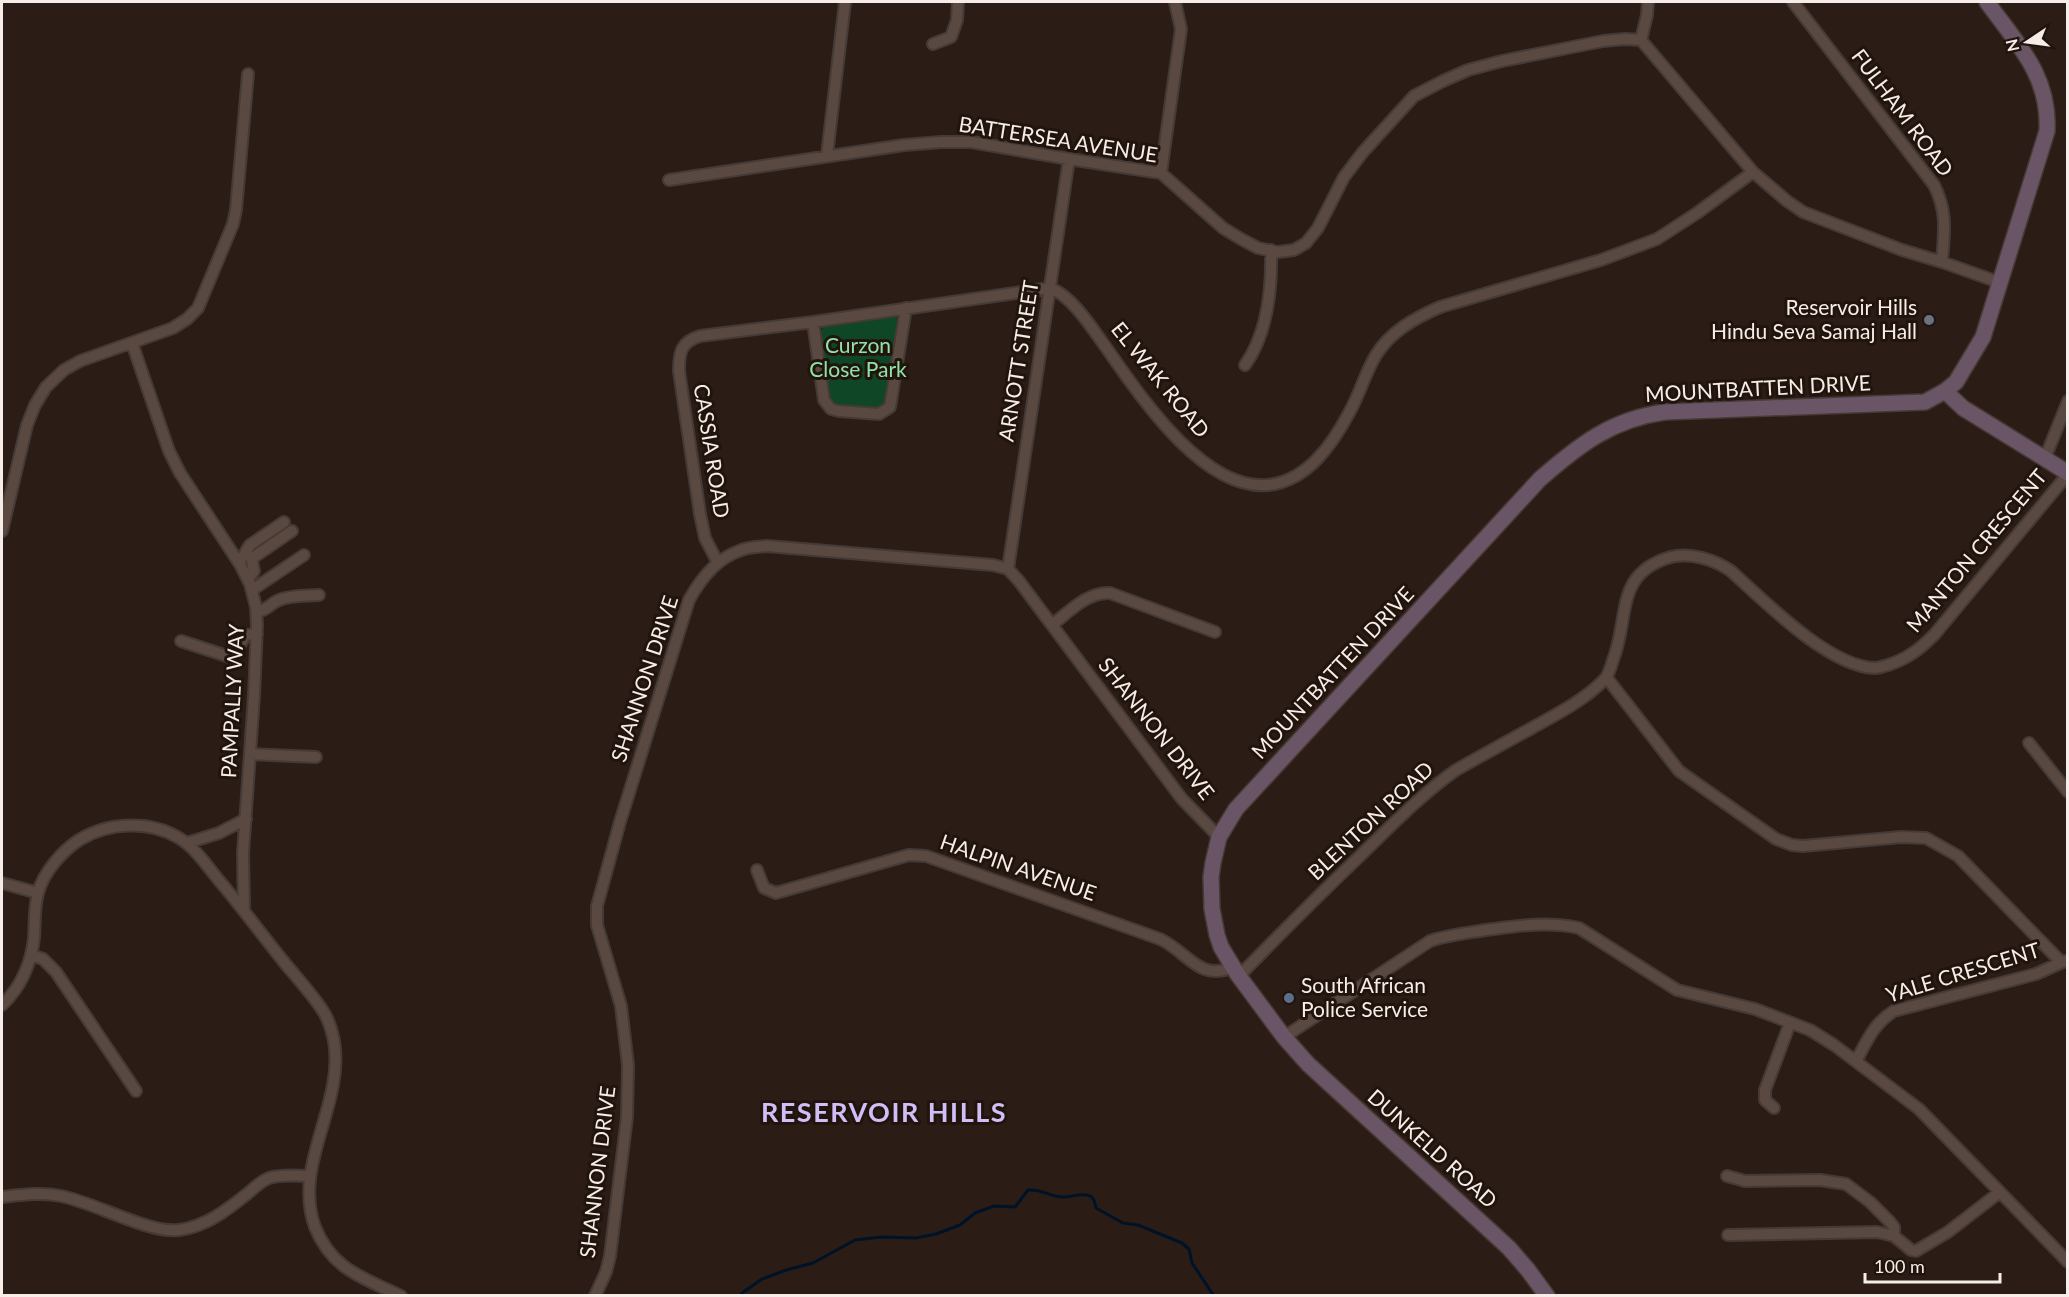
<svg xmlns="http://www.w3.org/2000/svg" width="2069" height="1297" font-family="Lato,sans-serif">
<rect width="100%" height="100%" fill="#2b1d16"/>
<path fill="#0f4626" d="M 895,315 L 899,323 L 887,404 L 881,409 L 835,408 L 827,400 L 818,337 L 823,327 Z"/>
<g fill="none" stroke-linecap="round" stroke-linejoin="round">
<path stroke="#001226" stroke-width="3" d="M 741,1296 L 742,1293 L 762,1279 L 786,1270 L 813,1263 L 855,1240 L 881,1237 L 916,1238 L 936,1234 L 960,1225 L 975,1213 L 994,1206 L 1015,1207 L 1028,1190 C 1043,1189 1048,1196 1061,1197 C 1070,1198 1081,1192 1090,1196 C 1095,1198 1095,1204 1096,1208 L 1123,1223 L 1138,1225 L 1182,1243 L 1189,1249 L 1192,1263 L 1214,1296
M 1261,1296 L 1266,1296"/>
<g stroke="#453a35" stroke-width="14">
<path id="street" d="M 1793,2 L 1934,185 C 1948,213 1944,232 1942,262
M 1641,40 L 1647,15 L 1648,2
M 933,44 L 951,37 L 957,20 L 958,2
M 827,155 L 845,2
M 1161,173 L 1181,29 L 1175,2
M 669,180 L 904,145 L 941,142 L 971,142 L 1069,159 L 1161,173 L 1223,228 L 1241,239 L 1258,248 L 1278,252 L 1294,250 L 1306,243 L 1318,228 L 1344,177 L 1363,152 L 1414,96 L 1443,81 L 1468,70 L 1502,61 L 1603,41 L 1625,39 L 1641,40 L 1753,172 L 1787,201 L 1803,212 L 1902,250 L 1942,262 L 2001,283
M 813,322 L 824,400 L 831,409 L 839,411 L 879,414 L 890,407 L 906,308
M 132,343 L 169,451 L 180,473 L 241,566 L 250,584 L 256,607 L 257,625 L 254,696 L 243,853 L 244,911
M 1245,365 C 1268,333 1272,289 1271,250
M 2045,458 L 2068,401
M 2,531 L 27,425 L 35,405 L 46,387 L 64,370 L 80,361 L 173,328 L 187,319 L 198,308 L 233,224 L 236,210 L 248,74
M 239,563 L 250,545 L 284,522
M 718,563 L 705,538 L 700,514 L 679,371 C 679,352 681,342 700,336 L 813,322 L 1050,288 C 1071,295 1092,328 1105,346 C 1139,394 1202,491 1268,485 C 1307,481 1332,445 1349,413 C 1360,394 1365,373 1376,355 C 1391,331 1415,318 1440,307 L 1601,260 L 1657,239 L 1697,213 L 1753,172
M 1008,569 L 1069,159
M 248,579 L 254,571 L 252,561 L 254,557 L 292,531
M 252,590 L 304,555
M 257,612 C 270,609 269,604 279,600 C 291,595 306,596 319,595
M 1052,625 C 1070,611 1087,592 1110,593 L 1215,632
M 181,641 L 230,657 L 235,655 L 245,635 L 257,634
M 1607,678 L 1679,771 L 1776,839 L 1792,845 L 1803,846 L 1901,837 L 1926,838 L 1958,856 L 2061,962
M 2029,743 L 2068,792
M 250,754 L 316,757
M 187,843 L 219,833 L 246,819
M 757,870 L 764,888 L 776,893 L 909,855 L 926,856 L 1160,939 C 1188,952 1199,982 1233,967
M 2,883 L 38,893
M 31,955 L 43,959 L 56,972 L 136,1091
M 1238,975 L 1245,970 C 1284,930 1323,891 1363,853 C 1393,824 1422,794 1456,770 C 1481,756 1506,742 1532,728 C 1557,714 1583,701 1604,680 C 1609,675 1611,667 1613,660 C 1630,617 1614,573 1671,557 C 1691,552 1715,560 1731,571 C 1764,601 1829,667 1875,668 C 1879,668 1884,666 1888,665 C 1907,659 1920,649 1934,635 L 2068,474
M 2,1005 C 21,987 31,964 34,938 C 35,922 34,907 38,893 C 43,873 62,851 79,840 C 108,822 150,820 179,838 C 196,848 209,869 222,884 C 243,909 263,936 284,962 C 297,978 312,994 323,1011 C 329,1020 332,1031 334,1041 C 345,1104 292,1165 315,1227 C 332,1270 364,1278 401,1296
M 1284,1037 L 1430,941 C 1448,935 1467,933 1486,930 C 1517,926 1547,921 1579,928 L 1677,990 L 1755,1009 L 1810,1030 L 1834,1045 L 1919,1109 L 2068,1262
M 1856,1061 C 1867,1041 1874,1023 1894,1011 L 2036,974 L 2065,961
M 1774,1108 L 1765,1100 L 1765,1090 L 1790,1023
M 1727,1176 L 1745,1181 L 1820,1180 L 1846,1184 L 1870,1202 L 1890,1222 L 1894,1227 L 1894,1236
M 2,1197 C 21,1195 41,1192 61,1196 C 93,1202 150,1234 179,1230 C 205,1227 227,1210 247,1194 C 254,1188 261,1181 269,1178 C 282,1174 297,1176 310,1176
M 1728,1235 L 1877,1232 L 1894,1236 L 1911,1250 L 1916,1251 L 1948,1232 L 2000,1192
M 595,1296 L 606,1272 L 610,1256 L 627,1117 L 628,1065 L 621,1006 L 597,925 L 597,906 L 620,822 L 689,600 C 700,580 716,559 739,551 C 747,547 758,547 767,546 L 993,565 L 1008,569 L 1019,581 L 1182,799 L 1219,837"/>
</g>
<g stroke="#453a35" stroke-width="18">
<path id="secondary" d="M 1945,391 L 1963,408 L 2068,473
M 1547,1296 L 1528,1270 L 1509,1248 L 1308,1064 L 1284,1037 L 1238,975 L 1221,947 L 1217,935 L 1212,909 L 1211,877 L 1213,863 L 1219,837 L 1236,809 L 1540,479 C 1579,445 1612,419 1665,412 L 1925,402 L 1945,391 L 1956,382 L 1983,337 L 2047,131 C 2050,75 2017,44 1987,2"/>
</g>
<use href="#street" stroke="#594941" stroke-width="10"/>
<use href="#secondary" stroke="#6a5566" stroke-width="15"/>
</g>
<circle fill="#6b7280" stroke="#21140d" stroke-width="2" cx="1929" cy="320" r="6"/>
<circle fill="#5c6f8a" stroke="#21140d" stroke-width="2" cx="1289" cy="998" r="6"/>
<g text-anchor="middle" stroke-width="6" stroke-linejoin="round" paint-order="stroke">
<g font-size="21" fill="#f7ede8" stroke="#21140d">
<text transform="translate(1902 113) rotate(53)" y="7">FULHAM ROAD</text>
<text transform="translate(1058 140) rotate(9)" y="7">BATTERSEA AVENUE</text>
<text transform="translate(1019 361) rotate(-81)" y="7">ARNOTT STREET</text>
<text transform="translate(1160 380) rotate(51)" y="7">EL WAK ROAD</text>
<text transform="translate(1758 389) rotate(-3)" y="7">MOUNTBATTEN DRIVE</text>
<text transform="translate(711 451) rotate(81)" y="7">CASSIA ROAD</text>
<text transform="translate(1977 551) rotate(-50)" y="7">MANTON CRESCENT</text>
<text transform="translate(1333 673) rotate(-47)" y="7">MOUNTBATTEN DRIVE</text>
<text transform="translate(645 679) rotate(-72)" y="7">SHANNON DRIVE</text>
<text transform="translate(233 701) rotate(-87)" y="7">PAMPALLY WAY</text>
<text transform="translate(1156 729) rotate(52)" y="7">SHANNON DRIVE</text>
<text transform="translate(1371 821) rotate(-43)" y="7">BLENTON ROAD</text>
<text transform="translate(1018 868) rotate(19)" y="7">HALPIN AVENUE</text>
<text transform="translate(1963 973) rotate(-17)" y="7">YALE CRESCENT</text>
<text transform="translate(1432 1149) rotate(42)" y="7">DUNKELD ROAD</text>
<text transform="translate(598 1172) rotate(-83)" y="7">SHANNON DRIVE</text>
</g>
<g font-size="21" fill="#f7ede8" stroke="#21140d" text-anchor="end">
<text x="1917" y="315">Reservoir Hills<tspan x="1917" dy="24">Hindu Seva Samaj Hall</tspan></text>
<text x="1301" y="993" text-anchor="start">South African<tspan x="1301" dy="24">Police Service</tspan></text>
</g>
<g font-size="21" fill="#8fe2a8" stroke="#21140d">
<text x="858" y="353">Curzon<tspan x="858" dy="24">Close Park</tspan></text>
</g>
<g font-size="27" font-weight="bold" letter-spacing="1.5" fill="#d1bef6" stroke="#21140d">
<text x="884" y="1122">RESERVOIR HILLS</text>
</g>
</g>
<rect width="2069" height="1297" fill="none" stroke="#f7ede8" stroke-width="6"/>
<g transform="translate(2027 42) rotate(257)" stroke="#21140d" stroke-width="4.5" paint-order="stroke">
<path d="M0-4.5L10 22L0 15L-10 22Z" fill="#f7ede8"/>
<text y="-9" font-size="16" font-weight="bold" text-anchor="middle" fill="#f7ede8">N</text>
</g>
<path d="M1865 1273v9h135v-9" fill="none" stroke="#f7ede8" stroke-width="3"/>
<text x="1874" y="1273" font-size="18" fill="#f7ede8" stroke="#21140d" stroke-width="4.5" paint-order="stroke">100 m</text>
</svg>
